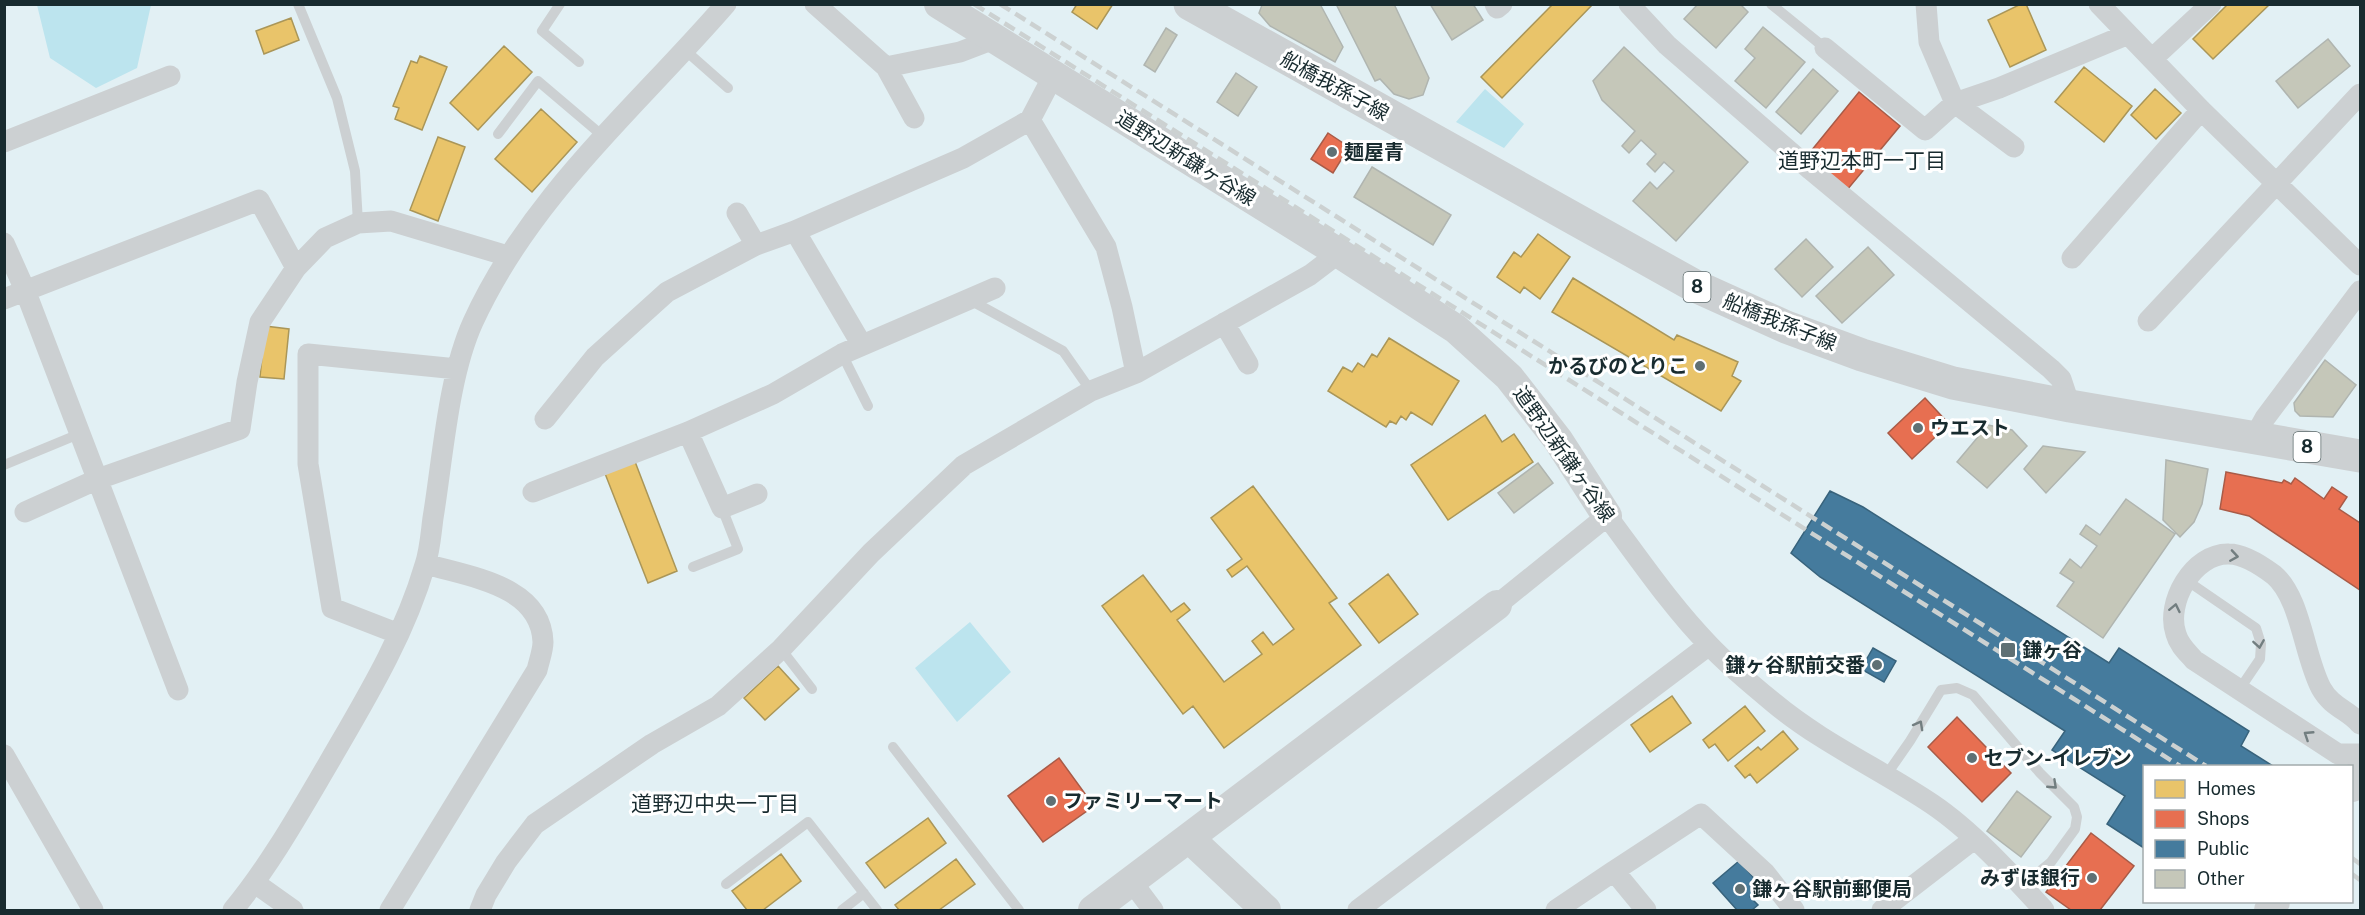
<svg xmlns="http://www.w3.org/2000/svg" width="2365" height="915" font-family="'Public Sans','Noto Sans JP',sans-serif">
<rect width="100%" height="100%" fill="#e2f0f4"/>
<path fill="#bce4ee" d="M 37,5 L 151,5 L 137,68 L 96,88 L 50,58 Z
M 1485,89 L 1524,124 L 1504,148 L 1456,122 Z
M 970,622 L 1011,672 L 957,722 L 915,668 Z"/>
<path fill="#e9c46a" stroke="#aa9658" stroke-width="1.5" d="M 1077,4 L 1113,4 L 1097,29 L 1072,12 Z
M 1553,4 L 1593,4 L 1502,98 L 1481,77 Z
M 2021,4 L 2026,4 L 2046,50 L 2010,67 L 1988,20 Z
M 2228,4 L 2270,4 L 2213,59 L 2193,39 Z
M 291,18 L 299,40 L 264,54 L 256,31 Z
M 504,46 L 532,72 L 478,130 L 450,103 Z
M 420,56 L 447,67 L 422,130 L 395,119 L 399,108 L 393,106 L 411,61 L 417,63 Z
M 2084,67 L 2132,106 L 2104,142 L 2055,102 Z
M 2155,89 L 2181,113 L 2156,139 L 2131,115 Z
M 541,109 L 577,142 L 532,192 L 495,159 Z
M 438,137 L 465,147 L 438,221 L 410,210 Z
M 1538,234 L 1570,257 L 1540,299 L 1524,287 L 1520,293 L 1497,277 L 1514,252 L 1521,257 Z
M 1573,278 L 1674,340 L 1677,335 L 1738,362 L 1732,376 L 1741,381 L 1721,411 L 1552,312 Z
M 265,326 L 289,329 L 284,379 L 260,377 Z
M 1389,338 L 1459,381 L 1432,425 L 1411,412 L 1406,420 L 1401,416 L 1396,424 L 1390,421 L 1386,427 L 1328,391 L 1343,367 L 1352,372 L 1358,363 L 1364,367 L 1372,354 L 1377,357 Z
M 1485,415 L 1502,442 L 1514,434 L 1533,462 L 1448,520 L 1411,465 Z
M 634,459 L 677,571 L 648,583 L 604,471 Z
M 1253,486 L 1337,598 L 1329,603 L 1361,645 L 1224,748 L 1193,706 L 1183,714 L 1102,606 L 1143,575 L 1171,612 L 1184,603 L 1190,610 L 1177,620 L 1224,682 L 1262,654 L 1252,641 L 1263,632 L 1273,645 L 1294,629 L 1247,566 L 1232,577 L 1227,570 L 1242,559 L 1211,518 Z
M 1388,574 L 1418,614 L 1379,643 L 1349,604 Z
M 778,666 L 799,689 L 765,720 L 744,698 Z
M 1672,696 L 1691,723 L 1650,752 L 1631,725 Z
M 1745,706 L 1765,731 L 1728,761 L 1715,744 L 1709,748 L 1703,740 Z
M 1783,731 L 1798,749 L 1757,783 L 1750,774 L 1745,778 L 1735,766 L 1758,747 L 1761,750 Z
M 928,818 L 946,843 L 885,888 L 866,863 Z
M 781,854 L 801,881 L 763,910 L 747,910 L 732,891 Z
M 956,859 L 975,884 L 939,910 L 899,910 L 895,905 Z"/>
<path fill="#e76f51" stroke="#a95b47" stroke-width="1.5" d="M 1859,92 L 1900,126 L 1847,190 L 1807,156 Z
M 1328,133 L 1349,147 L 1333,173 L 1311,159 Z
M 1925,398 L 1949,424 L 1912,459 L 1888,433 Z
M 2226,472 L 2282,483 L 2284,480 L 2291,484 L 2295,478 L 2324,499 L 2332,487 L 2347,497 L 2339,509 L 2360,523 L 2360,590 L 2249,516 L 2220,509 Z
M 1957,717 L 2011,773 L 1982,802 L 1928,747 Z
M 1059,758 L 1094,806 L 1043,842 L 1008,796 Z
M 2091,833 L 2134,866 L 2100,910 L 2071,910 L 2046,892 Z"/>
<path fill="#457b9d" stroke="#38637c" stroke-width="1.5" d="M 1830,491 L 1863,507 L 2109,663 L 2119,648 L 2249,731 L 2241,746 L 2273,766 L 2144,766 L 2144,848 L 2107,824 L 2125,796 L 2052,750 L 2065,731 L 1820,577 L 1791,553 Z
M 1873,648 L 1896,661 L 1884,682 L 1861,669 Z
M 1739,861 L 1761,886 L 1750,897 L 1758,905 L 1752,910 L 1737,910 L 1713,883 Z"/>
<path fill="#c5c7b9" stroke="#b0b5b0" stroke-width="1.5" d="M 1320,4 L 1343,47 L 1335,62 L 1270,26 L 1259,13 L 1262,5 L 1265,4 Z
M 1336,4 L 1394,4 L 1429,78 L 1423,95 L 1409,99 L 1394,94 L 1380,79 L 1375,81 Z
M 1430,4 L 1473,4 L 1483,20 L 1452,40 Z
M 1698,4 L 1740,4 L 1748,12 L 1716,48 L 1684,19 Z
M 1763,27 L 1805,62 L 1766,108 L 1735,81 L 1755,58 L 1745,49 Z
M 1166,28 L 1177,35 L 1155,72 L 1144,65 Z
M 2328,39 L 2350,66 L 2298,108 L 2276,81 Z
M 1624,47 L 1748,162 L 1676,241 L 1633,201 L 1650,182 L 1657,189 L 1674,171 L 1664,162 L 1655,172 L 1647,164 L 1656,154 L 1641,140 L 1629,153 L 1622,146 L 1635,131 L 1602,100 L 1593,81 Z
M 1813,69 L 1838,91 L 1801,134 L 1776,112 Z
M 1236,73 L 1257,87 L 1238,116 L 1217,102 Z
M 1372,167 L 1451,215 L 1433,245 L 1354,197 Z
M 1806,239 L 1833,267 L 1802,297 L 1775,269 Z
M 1868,247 L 1894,275 L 1842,323 L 1816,296 Z
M 2325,360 L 2356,385 L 2333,417 L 2300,416 L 2295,411 L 2294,403 Z
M 1988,425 L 2012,430 L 2027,446 L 1987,488 L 1957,462 Z
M 2043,446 L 2085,452 L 2046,493 L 2024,469 Z
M 2166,460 L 2208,469 L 2202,504 L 2194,522 L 2180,537 L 2163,520 Z
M 1538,463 L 1553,483 L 1514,513 L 1498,493 Z
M 2126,499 L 2175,534 L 2103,638 L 2057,606 L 2074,582 L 2060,573 L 2070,559 L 2081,568 L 2097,546 L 2080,534 L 2086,525 L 2100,535 Z
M 2017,791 L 2051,817 L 2021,857 L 1987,831 Z"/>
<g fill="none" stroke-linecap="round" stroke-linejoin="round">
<path stroke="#ccd0d2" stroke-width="10" d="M 298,4 L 337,98 L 355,171 L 358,223
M 560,4 L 542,31 L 579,62
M 1771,4 L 1825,48
M 686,51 L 728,88
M 498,134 L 538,81 L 604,137
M 970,300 L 1063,351 L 1091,391
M 842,354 L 868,406
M 4,465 L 79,434
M 693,567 L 738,549 L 722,508
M 2186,580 L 2256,628 L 2261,644 L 2260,659 L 2239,690
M 781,649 L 812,689
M 893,747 L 1019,910
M 1887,774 L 1910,741 L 1941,690 L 1957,688 L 1973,695 L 2040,773 L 2074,807 L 2077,817 L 2075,829 L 2051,862 L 2022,886
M 726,884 L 808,822 L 877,910
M 842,910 L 864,893"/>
<path stroke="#ccd0d2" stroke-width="21" d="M 815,4 L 886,67 L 960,52 L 994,39
M 1495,4 L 1497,8 L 1502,4
M 1629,4 L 1667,45 L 1811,170 L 2051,369 L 2061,379 L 2070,406
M 2099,4 L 2201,110 L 2360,265
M 1825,48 L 1925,130 L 1955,103 L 1929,42 L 1926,4
M 2152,59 L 2211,4
M 886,67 L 914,118
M 1030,120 L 1106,247 L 1122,307 L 1136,373
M 4,142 L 170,76
M 2014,147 L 1955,103 L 1999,88 L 2126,35
M 737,213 L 756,245
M 795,231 L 862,345
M 4,243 L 25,290 L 178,690
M 2072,258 L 2201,110
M 4,299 L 259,200 L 296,268
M 2148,321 L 2360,94
M 1224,323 L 1248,364
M 545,419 L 595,357 L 667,292 L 756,245 L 795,231 L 963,158 L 1030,120 L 1053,76
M 688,432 L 722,508 L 757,494
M 2254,438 L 2265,418 L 2360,291
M 533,492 L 688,432 L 773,394 L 842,354 L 995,288
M 25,512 L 98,479 L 240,429 L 247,382 L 260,322 L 296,268 L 325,238 L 358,223 L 391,221 L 508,256
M 1497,605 L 1607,516 C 1640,560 1671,606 1709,645 C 1729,666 1752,685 1774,703 C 1822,743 1880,769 1932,804 C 1972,831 2011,874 2044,910
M 399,634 L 332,608 L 308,464 L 308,354 L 457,369
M 2360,724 C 2349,710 2332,708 2321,688 C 2304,656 2301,598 2274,575 C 2262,566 2244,554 2229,554 C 2193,553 2165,603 2176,634 C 2179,645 2187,652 2194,660 L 2338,754 L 2360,754
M 4,755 L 93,910
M 1132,882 L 1153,910
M 255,883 L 293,910
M 233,910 C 270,865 298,815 328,764 C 365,700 404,637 425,565 C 430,550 431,533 433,518 C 443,457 448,377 473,322 C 531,195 637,107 726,4
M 390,910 L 537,670 C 539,661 543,651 543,642 C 541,585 469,577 426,564
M 480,910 L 486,895 L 506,862 L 535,824 L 652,744 L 718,706 L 781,649 L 871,553 L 964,465 L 1091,391 L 1136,373 L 1310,275 L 1339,253
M 1358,910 L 1709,645
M 1556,910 L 1614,871
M 1646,910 L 1614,871 L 1701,814 L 1765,873 L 1794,910
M 1882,910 L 1974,839"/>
<path stroke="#ccd0d2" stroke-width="30" d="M 939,4 L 1339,253 L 1456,329 L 1509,377 L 1558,440 L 1607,516
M 2352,787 L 2360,773
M 1189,838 L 1266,910
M 1093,910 L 1497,605
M 2269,910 L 2275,902"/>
<path stroke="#ccd0d2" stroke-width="33" d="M 1190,4 L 1693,285 L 1786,327 L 1862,355 L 1953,383 L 2070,406 L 2360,456"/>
<path stroke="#ccd1d1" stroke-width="4.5" stroke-dasharray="12 6" stroke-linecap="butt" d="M 974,4 L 2180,766
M 1000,4 L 2206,766
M 2352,858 L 2360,864
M 2352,874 L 2360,880"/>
</g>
<defs><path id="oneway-chevron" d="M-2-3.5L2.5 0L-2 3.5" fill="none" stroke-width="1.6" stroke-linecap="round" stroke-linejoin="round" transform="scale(1.5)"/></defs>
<g stroke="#727e80">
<use href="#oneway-chevron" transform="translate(2234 556) rotate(9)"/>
<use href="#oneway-chevron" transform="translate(2175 608) rotate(-78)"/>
<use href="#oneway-chevron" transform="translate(2259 644) rotate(81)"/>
<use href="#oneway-chevron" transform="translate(1919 725) rotate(-61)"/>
<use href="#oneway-chevron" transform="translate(2308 735) rotate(-147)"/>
<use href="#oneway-chevron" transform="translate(2053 785) rotate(43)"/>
</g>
<g fill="#5f7074" stroke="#fff" stroke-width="2">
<circle cx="1332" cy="152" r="6"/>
<circle cx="1700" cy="366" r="6"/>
<circle cx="1918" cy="428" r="6"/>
<rect x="2000" y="642" width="16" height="16" rx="3"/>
<circle cx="1877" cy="665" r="6"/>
<circle cx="1972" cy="758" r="6"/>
<circle cx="1051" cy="801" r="6"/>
<circle cx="2092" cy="878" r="6"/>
<circle cx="1740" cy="889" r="6"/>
</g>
<g text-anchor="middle" stroke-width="6" stroke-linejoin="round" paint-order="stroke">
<g fill="#fff" stroke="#5d6b6d" stroke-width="1.5">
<rect x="1683.5" y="272" width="27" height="30" rx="4.5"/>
<rect x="2293.5" y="432" width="27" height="30" rx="4.5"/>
</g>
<g font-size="18" font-weight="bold" fill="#182b2f">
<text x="1697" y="293">8</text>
<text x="2307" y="453">8</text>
</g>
<g font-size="20" fill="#182b2f" stroke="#fff">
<text transform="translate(1335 86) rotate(29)" y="7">船橋我孫子線</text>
<text transform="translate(1186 158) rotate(32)" y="7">道野辺新鎌ヶ谷線</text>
<text transform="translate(1780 322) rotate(22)" y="7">船橋我孫子線</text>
<text transform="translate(1564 454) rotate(55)" y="7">道野辺新鎌ヶ谷線</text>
</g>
<g font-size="20" font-weight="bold" fill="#182b2f" stroke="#fff" text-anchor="start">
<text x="1344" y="159">麺屋青</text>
<text x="1688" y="373" text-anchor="end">かるびのとりこ</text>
<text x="1930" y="435">ウエスト</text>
<text x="2022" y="657">鎌ヶ谷</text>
<text x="1865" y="672" text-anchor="end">鎌ヶ谷駅前交番</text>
<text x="1984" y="765">セブン-イレブン</text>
<text x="1063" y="808">ファミリーマート</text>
<text x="2080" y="885" text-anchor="end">みずほ銀行</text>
<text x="1752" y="896">鎌ヶ谷駅前郵便局</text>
</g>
<g font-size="21" fill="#182b2f" stroke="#fff">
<text x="1862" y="168">道野辺本町一丁目</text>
<text x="715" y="811">道野辺中央一丁目</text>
</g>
</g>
<rect width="2365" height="915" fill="none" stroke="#182b2f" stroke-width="12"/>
<rect x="2143" y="765" width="210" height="138" fill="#ffffff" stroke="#a3aaac" stroke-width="1.5"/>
<rect x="2155" y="780" width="30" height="18" fill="#e9c46a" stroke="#a3aaac" stroke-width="1.5"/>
<text x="2197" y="795" font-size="18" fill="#182b2f">Homes</text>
<rect x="2155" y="810" width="30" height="18" fill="#e76f51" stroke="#a3aaac" stroke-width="1.5"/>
<text x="2197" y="825" font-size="18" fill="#182b2f">Shops</text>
<rect x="2155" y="840" width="30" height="18" fill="#457b9d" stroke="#a3aaac" stroke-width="1.5"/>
<text x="2197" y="855" font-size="18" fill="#182b2f">Public</text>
<rect x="2155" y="870" width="30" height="18" fill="#c5c7b9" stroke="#a3aaac" stroke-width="1.5"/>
<text x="2197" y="885" font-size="18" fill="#182b2f">Other</text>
</svg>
